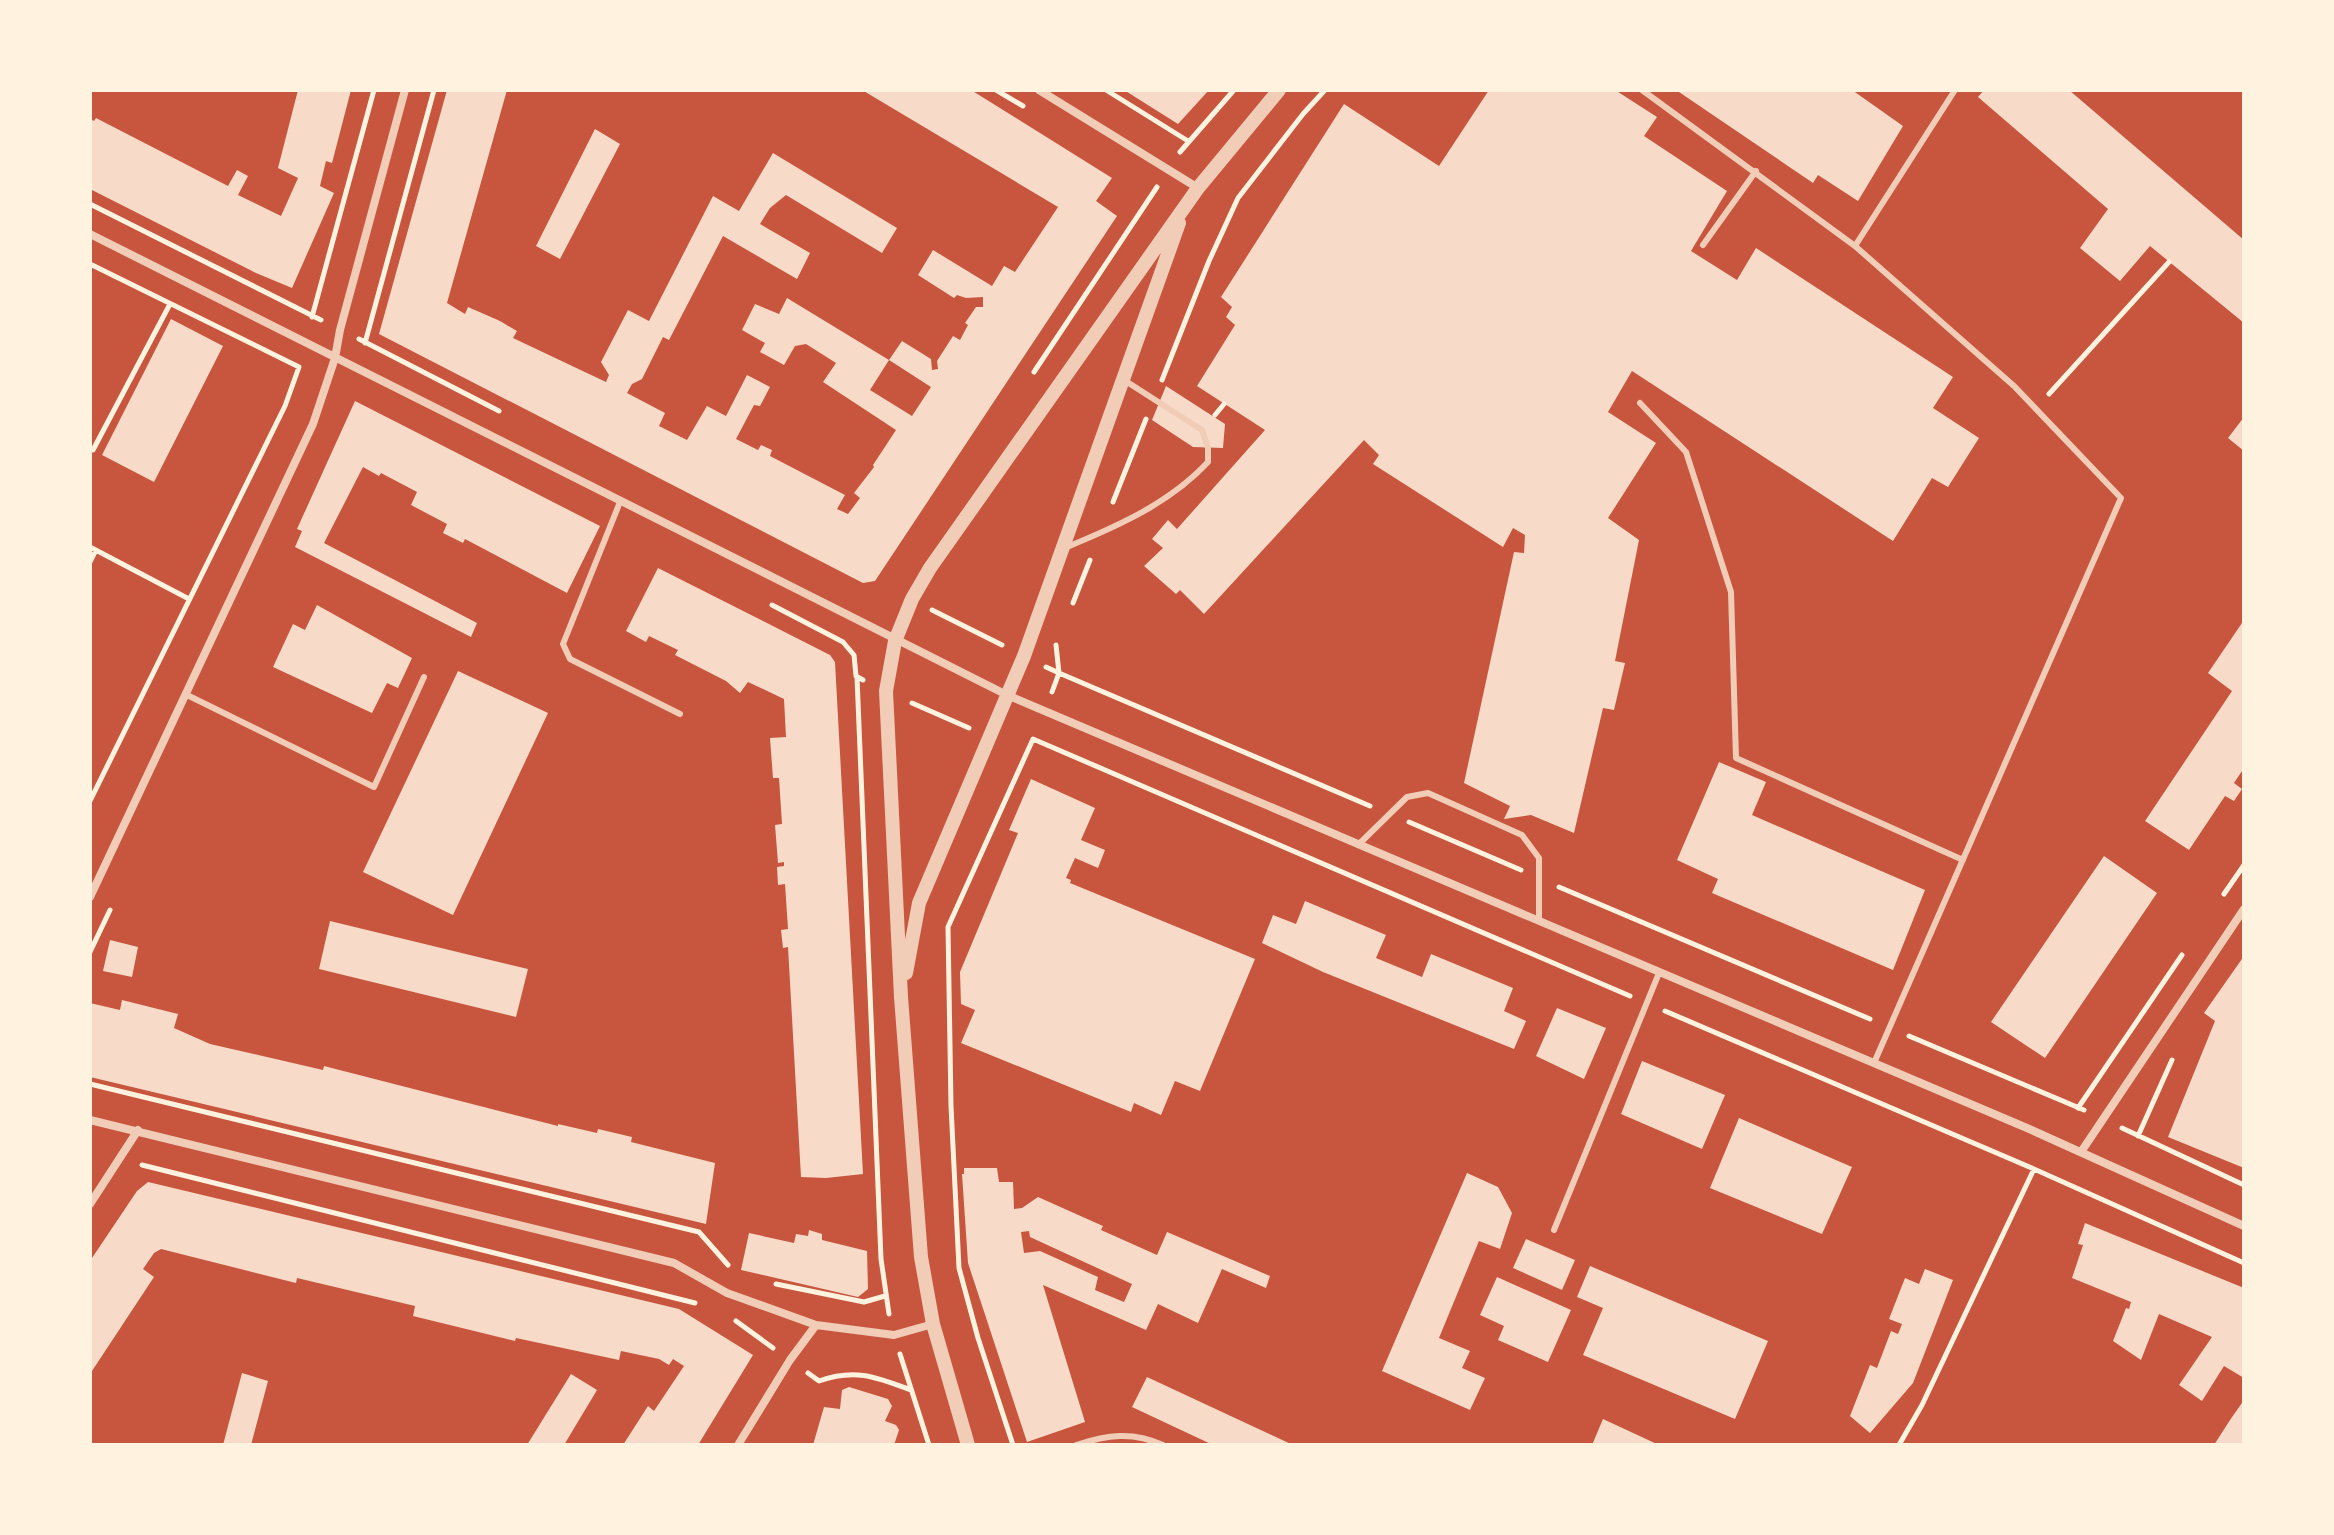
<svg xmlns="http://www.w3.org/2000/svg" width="2334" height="1535" font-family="'Space Grotesk',sans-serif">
<rect width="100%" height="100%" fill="#c8553d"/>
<path fill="#f7dbc8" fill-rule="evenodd" d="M 298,90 L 351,90 L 332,163 L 326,161 L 320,186 L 334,193 L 292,288 L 256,273 L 90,189 L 90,119 L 94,121 L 96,118 L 228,186 L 237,170 L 248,176 L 238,195 L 281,216 L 298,178 L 278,168 Z
M 447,90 L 507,90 L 447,303 L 465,314 L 468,307 L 500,321 L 517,331 L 513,338 L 606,382 L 609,375 L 601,362 L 628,310 L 649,321 L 713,196 L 739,211 L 773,153 L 897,228 L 882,253 L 786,195 L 770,208 L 760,224 L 810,253 L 797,279 L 723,236 L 669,340 L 663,337 L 642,379 L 632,384 L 627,393 L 665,413 L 659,426 L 687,440 L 707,406 L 726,416 L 747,375 L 770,387 L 760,406 L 754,405 L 736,439 L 758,450 L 761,445 L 772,450 L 770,456 L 845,495 L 837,509 L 848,514 L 860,498 L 854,493 L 874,467 L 873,465 L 896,430 L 823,382 L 836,363 L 806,344 L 795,346 L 784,365 L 760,352 L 765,343 L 742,330 L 755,304 L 779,314 L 787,298 L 889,360 L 870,390 L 912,416 L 931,387 L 889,360 L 902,341 L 931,359 L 932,370 L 938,369 L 937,361 L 953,336 L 960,340 L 968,325 L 965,323 L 976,307 L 983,307 L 983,297 L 966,298 L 957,295 L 954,298 L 918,275 L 933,250 L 992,286 L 1004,266 L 1015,272 L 1058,207 L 862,90 L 971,90 L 1112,178 L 1096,201 L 1117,216 L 875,581 L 863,583 L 379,334 Z
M 1124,90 L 1209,90 L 1178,124 Z
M 1489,90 L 1615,90 L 1657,117 L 1644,136 L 1727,191 L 1691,251 L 1737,280 L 1756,248 L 1953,377 L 1933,408 L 1979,438 L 1948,487 L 1932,478 L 1893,541 L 1632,371 L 1608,412 L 1656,443 L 1608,518 L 1639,540 L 1615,661 L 1625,663 L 1614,710 L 1603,708 L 1574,833 L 1531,815 L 1504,819 L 1510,806 L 1464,783 L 1514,552 L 1524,553 L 1525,535 L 1513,528 L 1503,547 L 1373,464 L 1379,455 L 1364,440 L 1204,614 L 1180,590 L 1176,594 L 1144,566 L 1163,548 L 1152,539 L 1168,520 L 1177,529 L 1265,430 L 1197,386 L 1235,325 L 1226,317 L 1232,307 L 1221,297 L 1344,104 L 1439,166 Z
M 1676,90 L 1852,90 L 1903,126 L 1858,201 L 1818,175 L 1813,183 Z
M 1984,90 L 2069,90 L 2244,240 L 2244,323 L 2150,246 L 2120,281 L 2080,248 L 2108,209 L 1978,97 Z
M 595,129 L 620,144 L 560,259 L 536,246 Z
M 171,319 L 223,346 L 154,482 L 102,455 Z
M 1166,386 L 1225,424 L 1223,448 L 1193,447 L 1152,420 Z
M 355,401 L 600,526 L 567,593 L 465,539 L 463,543 L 443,533 L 447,524 L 411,505 L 417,492 L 381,473 L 379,476 L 363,467 L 324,543 L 477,623 L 471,637 L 295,547 L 302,531 L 297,529 Z
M 2244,417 L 2244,451 L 2228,438 Z
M 658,568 L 830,655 L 835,662 L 863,1174 L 826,1178 L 801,1177 L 788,947 L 783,948 L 781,930 L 788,929 L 785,884 L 778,885 L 777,867 L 784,866 L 784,862 L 778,863 L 775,825 L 782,824 L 779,778 L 773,778 L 770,738 L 786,737 L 784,699 L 748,682 L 740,693 L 726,681 L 675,655 L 678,650 L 649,636 L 646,642 L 626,631 Z
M 317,605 L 412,658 L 398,688 L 387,683 L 372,713 L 273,667 L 293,624 L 305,630 Z
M 2244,620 L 2244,768 L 2234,783 L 2242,789 L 2234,801 L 2225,796 L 2189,850 L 2145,821 L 2232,691 L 2208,673 Z
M 458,671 L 548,713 L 453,915 L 363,872 Z
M 1719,762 L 1766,782 L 1752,815 L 1925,890 L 1893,970 L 1712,893 L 1718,879 L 1677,860 Z
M 1031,779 L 1095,808 L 1081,840 L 1105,850 L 1098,868 L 1075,858 L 1066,878 L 1071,880 L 1070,883 L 1255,959 L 1200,1091 L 1175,1081 L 1161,1115 L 1134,1103 L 1131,1112 L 961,1043 L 975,1010 L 961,1004 L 960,972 L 1018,833 L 1009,830 Z
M 2104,856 L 2157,893 L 2045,1058 L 1991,1022 Z
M 1305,901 L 1386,935 L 1376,958 L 1422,977 L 1431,954 L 1513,988 L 1504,1011 L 1526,1021 L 1514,1049 L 1323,972 L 1262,943 L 1273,915 L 1296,924 Z
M 330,921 L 528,969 L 516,1017 L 319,969 Z
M 110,940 L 138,947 L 132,977 L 103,971 Z
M 2244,956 L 2242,1094 L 2244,1168 L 2168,1137 L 2215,1021 L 2204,1013 Z
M 122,1000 L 178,1014 L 174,1028 L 210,1044 L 323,1070 L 324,1066 L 558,1126 L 558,1124 L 597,1133 L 598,1129 L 632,1137 L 631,1142 L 715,1163 L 706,1224 L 90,1077 L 90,1003 L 120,1010 Z
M 1557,1008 L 1606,1028 L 1584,1079 L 1536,1056 Z
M 1642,1061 L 1725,1095 L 1702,1149 L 1621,1114 Z
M 1739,1118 L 1852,1167 L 1822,1234 L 1710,1188 Z
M 964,1168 L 997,1168 L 999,1182 L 1013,1182 L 1014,1209 L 1022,1208 L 1038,1197 L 1103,1226 L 1101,1230 L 1157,1255 L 1167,1232 L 1270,1276 L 1266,1288 L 1222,1269 L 1198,1323 L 1158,1304 L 1146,1330 L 1043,1285 L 1085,1422 L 1027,1442 L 968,1263 L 962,1174 L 964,1174 ZM 1029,1231 L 1030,1237 L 1132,1284 L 1124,1302 L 1095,1290 L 1098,1277 L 1040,1251 L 1024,1253 L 1021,1232 Z
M 1467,1173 L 1498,1187 L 1512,1213 L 1500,1249 L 1479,1241 L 1439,1338 L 1470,1351 L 1462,1368 L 1485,1378 L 1470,1410 L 1382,1371 Z
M 148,1182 L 679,1309 L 753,1355 L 698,1445 L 623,1445 L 648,1406 L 654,1411 L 684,1366 L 673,1359 L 669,1365 L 659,1359 L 621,1351 L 619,1360 L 516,1338 L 515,1341 L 413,1316 L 415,1306 L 297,1278 L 296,1283 L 161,1249 L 154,1253 L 143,1269 L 154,1277 L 90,1374 L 90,1261 L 137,1191 Z
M 2085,1223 L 2244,1288 L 2244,1378 L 2224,1366 L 2202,1401 L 2179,1385 L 2212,1337 L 2159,1314 L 2141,1360 L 2113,1341 L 2126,1308 L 2129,1309 L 2131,1302 L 2072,1278 L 2083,1245 L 2078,1244 Z
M 809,1230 L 822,1234 L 822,1240 L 867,1251 L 868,1289 L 858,1297 L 741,1270 L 749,1233 L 794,1243 L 796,1234 L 808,1236 Z
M 1526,1239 L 1575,1260 L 1562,1290 L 1513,1268 Z
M 1590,1266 L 1768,1341 L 1735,1419 L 1583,1355 L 1603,1308 L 1577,1297 Z
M 1925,1269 L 1953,1280 L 1913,1383 L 1870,1433 L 1850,1416 L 1870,1365 L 1877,1368 L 1891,1331 L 1898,1334 L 1902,1324 L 1889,1319 L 1905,1278 L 1919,1284 Z
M 1497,1277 L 1571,1310 L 1548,1362 L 1498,1340 L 1504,1326 L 1480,1315 Z
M 242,1373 L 268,1381 L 251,1445 L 223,1445 Z
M 571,1374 L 597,1390 L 564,1445 L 527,1445 Z
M 1147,1377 L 1265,1432 L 1293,1445 L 1213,1445 L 1132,1407 Z
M 849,1387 L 888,1399 L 892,1406 L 885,1421 L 896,1425 L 899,1430 L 894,1445 L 813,1445 L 824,1407 L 840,1409 L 842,1390 Z
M 2244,1400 L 2244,1445 L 2214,1445 L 2230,1420 Z
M 1603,1419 L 1659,1445 L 1592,1445 Z"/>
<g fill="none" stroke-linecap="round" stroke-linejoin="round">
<path stroke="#fff3e0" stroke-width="5" d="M 996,90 L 1023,106
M 1106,90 L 1188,141
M 1180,152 L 1234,90
M 90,204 L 321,320
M 90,264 L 299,367 L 285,406 L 90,801
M 312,317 L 374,90
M 359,339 L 499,411
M 365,343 L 434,90
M 1034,372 L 1157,187
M 1162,380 L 1209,261 L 1238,198 L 1303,114 L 1325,90
M 2049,394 L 2169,262
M 1215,415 L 1224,404
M 93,450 L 170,304
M 1113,502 L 1146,419
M 90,547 L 189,599
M 90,562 L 96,550
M 1073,603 L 1090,560
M 772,605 L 843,642 L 854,655 L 856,676 L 863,680
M 932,610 L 1002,645
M 1056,645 L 1059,673 L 1370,806
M 1046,667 L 1059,673 L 1052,692
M 857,677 L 881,1259 L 889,1314
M 912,703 L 969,728
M 1409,822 L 1521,870
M 1559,887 L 1870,1019
M 2224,894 L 2244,865
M 90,952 L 110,910
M 1665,1011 L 2034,1169 L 2244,1263
M 1909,1036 L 2084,1110
M 90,1084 L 699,1232 L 728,1265
M 2078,1108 L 2182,955
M 2122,1128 L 2244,1185
M 2138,1136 L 2172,1060
M 142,1165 L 695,1303
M 776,1284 L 864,1302 L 885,1296
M 736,1321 L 773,1348
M 900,1354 L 929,1445
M 808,1373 L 819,1381 C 855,1368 876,1377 911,1390
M 1013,1445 L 978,1338 L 959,1268 L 951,1106 L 948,927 L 1033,739 L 1630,996
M 1899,1445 L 1922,1405 L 2034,1169"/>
<path stroke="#f1ccb7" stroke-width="6" d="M 1642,90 L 1855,246
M 1703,245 L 1756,171
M 1640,403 L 1686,452 L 1731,592 L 1736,758 L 1963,860
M 620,502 L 563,644 L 570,659 L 680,714
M 1067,547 C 1118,526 1170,503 1208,462 L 1208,448 L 1202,430 L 1124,380
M 185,694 L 374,787 L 424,677
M 1358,845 L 1407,797 L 1428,793 L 1522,835 L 1539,858 L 1539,921
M 1874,1063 L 2121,498 L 2014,386 L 1855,246 L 1955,90
M 1554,1230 L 1659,973
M 1076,1445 C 1107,1435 1132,1431 1163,1445"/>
<path stroke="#f1ccb7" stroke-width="8" d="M 1039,90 L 1198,188
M 90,234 L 1007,695 L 2027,1128 L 2244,1226
M 90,897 L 313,424 L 335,358 L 340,330 L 405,90
M 90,1120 L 674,1263 L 727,1293 L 816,1325 L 894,1335 L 933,1324
M 2081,1152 L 2244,909
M 90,1204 L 138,1130
M 738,1445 L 790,1360 L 816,1325"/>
<path stroke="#f1ccb7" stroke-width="14" d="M 906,973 L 919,903 L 1024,656 L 1179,223
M 968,1445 L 933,1324 L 921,1257 L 901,997 L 886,691 L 895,641 L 912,599 L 930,568 L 1198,188 L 1279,90"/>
</g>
<rect width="2334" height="1535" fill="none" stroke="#fff3e0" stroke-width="184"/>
</svg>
